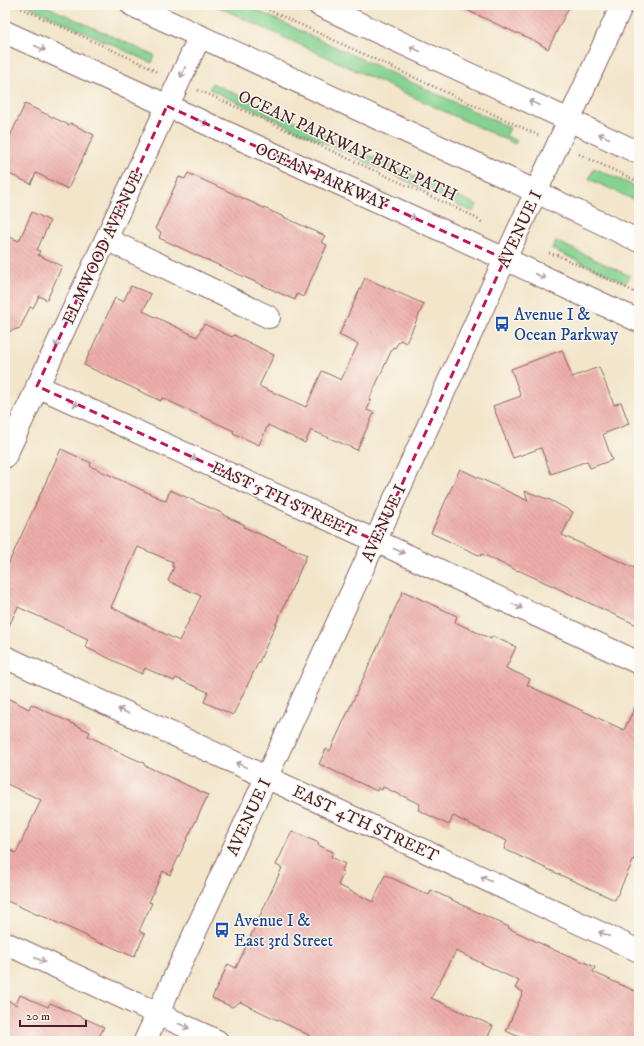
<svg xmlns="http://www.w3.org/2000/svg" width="644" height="1046" font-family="'IM FELL DW Pica',serif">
<defs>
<pattern id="building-back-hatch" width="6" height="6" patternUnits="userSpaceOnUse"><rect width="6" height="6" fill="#edadaa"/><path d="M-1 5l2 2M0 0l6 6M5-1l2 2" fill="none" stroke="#cd9492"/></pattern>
</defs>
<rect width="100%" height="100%" fill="#fbf7ec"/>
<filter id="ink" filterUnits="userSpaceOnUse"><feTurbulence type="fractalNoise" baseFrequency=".025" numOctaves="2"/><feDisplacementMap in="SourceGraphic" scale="8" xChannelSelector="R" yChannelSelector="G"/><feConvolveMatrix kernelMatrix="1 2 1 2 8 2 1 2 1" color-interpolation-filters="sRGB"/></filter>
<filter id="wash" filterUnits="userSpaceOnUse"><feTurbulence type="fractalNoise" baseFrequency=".012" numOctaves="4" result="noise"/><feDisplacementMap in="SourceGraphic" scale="16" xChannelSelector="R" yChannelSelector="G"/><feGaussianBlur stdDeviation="0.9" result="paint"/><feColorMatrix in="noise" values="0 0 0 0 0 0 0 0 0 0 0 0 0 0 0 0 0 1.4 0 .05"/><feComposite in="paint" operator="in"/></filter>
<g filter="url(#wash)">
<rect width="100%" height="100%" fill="#f2e5ca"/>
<path fill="#84d291" stroke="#67785e" d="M 26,5 L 44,5 L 155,56 L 152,63 Z
M 214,5 L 245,5 L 510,128 L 506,136 L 517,141 L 515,144 Z
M 212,83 L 477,205 L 473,212 L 209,89 Z
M 594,168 L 639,188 L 639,202 L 589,179 Z
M 556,241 L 630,276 L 626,283 L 552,249 Z"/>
<g id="blocks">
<path fill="url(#building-back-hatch)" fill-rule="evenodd" d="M 456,5 L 570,5 L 548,49 L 537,42 L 518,33 L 516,33 Z
M 25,104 L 69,125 L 70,123 L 94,135 L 68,189 L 36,173 L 31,184 L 5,172 L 5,147 Z
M 188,173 L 325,236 L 321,242 L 327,245 L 303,297 L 297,294 L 295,300 L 159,238 L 161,232 L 155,229 L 179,177 L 185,179 Z
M 32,212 L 50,221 L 37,250 L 40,251 L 38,255 L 62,266 L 47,300 L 39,296 L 33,308 L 30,307 L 20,328 L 5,333 L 5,235 L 19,241 Z
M 365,278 L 424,304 L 406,343 L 400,340 L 395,348 L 393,347 L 369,400 L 371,401 L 367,410 L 374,413 L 357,450 L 311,430 L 305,443 L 268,425 L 259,445 L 233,433 L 234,431 L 162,398 L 161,401 L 84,365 L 115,298 L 123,302 L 131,286 L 151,294 L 143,311 L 197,337 L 204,324 L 232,337 L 234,335 L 274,355 L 259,386 L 306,407 L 322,371 L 341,380 L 358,344 L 339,335 Z
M 562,350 L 572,377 L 599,367 L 614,405 L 621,402 L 629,424 L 603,434 L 612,460 L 590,468 L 587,461 L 551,474 L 541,448 L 513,458 L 493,406 L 521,396 L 511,369 Z
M 61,449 L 91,463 L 90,466 L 166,501 L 170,490 L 224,514 L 223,515 L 245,525 L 244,527 L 307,555 L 258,664 L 258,663 L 233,715 L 204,702 L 208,692 L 176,678 L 174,681 L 145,668 L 142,674 L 85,647 L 88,639 L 18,607 L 5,634 L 5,571 ZM 138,547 L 173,562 L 172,567 L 174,567 L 168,581 L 201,596 L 179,641 L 111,607 Z
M 460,469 L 528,501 L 525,491 L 550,500 L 573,512 L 562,535 L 639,570 L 639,626 L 518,570 L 518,571 L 482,554 L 481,556 L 431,533 Z
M 403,591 L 457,616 L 455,622 L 491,639 L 492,636 L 516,647 L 506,668 L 530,679 L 527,685 L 624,730 L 639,698 L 639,848 L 615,900 L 504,849 L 507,841 L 482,830 L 453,816 L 449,825 L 418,810 L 420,804 L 383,787 L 382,790 L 378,788 L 377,791 L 319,764 L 326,749 L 330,751 Z
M 5,697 L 29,709 L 31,704 L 90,732 L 88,736 L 115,749 L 114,750 L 144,763 L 144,765 L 208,795 L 170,875 L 163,871 L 149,902 L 152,903 L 139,931 L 145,934 L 134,957 L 103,943 L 102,944 L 87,937 L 87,936 L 38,914 L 38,915 L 5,900 L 5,848 L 16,853 L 41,800 L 5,783 Z
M 292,831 L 319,843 L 318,845 L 333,852 L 331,857 L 345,864 L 341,871 L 344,872 L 338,885 L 373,902 L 385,875 L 429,895 L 431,890 L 509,927 L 508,928 L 569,957 L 570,956 L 595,967 L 593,972 L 639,993 L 639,1041 L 528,1041 L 506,1031 L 523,992 L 515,988 L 519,981 L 456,951 L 431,998 L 493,1026 L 486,1041 L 306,1041 L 309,1035 L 240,1002 L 232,1007 L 212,998 L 228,964 L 236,968 L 282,868 L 276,865 Z
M 20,995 L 48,1007 L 50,1003 L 104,1027 L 97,1041 L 19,1041 L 5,1034 L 5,999 L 16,1005 Z"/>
</g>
</g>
<g filter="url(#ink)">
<use href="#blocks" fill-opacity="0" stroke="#856463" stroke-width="1"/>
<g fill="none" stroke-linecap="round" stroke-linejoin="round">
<g stroke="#856463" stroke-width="24">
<path id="minor" d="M 319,5 L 569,120 L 639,153
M 5,32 L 505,259 L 639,321
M 106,239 L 269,317
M 37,386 L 376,541 L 639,663
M 5,457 L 200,36
M 5,657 L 266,777 L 639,951
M 5,943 L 217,1041
M 145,1041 L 622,5"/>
</g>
<g stroke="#856463" stroke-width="24">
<path id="major" d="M 132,5 L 505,177 L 639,241"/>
</g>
<path stroke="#856463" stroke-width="2.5" stroke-dasharray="1 3" stroke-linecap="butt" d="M 14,5 L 145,65 L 159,73
M 258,5 L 538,135
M 198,90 L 210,95 L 471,215 L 483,223
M 579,154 L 639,182
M 549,253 L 559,256 L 625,287 L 636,293"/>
<use href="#minor" stroke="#fff" stroke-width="22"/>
<use href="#major" stroke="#fff" stroke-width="22"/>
</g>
<defs><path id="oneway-shaft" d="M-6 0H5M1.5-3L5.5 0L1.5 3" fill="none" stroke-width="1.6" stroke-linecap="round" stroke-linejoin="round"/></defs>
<g stroke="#ae9aa0">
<use href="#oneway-shaft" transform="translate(40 48) rotate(25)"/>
<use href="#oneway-shaft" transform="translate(415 49) rotate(-155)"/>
<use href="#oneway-shaft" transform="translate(183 72) rotate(115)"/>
<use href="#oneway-shaft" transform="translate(534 103) rotate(-155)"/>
<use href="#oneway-shaft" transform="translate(203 122) rotate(24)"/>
<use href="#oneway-shaft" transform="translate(604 136) rotate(-155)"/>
<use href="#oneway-shaft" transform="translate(410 216) rotate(24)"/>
<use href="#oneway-shaft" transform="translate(540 276) rotate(25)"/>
<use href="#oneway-shaft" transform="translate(58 342) rotate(115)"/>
<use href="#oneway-shaft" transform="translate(73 403) rotate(25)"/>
<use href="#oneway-shaft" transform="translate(191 457) rotate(25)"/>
<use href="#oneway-shaft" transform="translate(399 551) rotate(25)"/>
<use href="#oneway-shaft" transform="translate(517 606) rotate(25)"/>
<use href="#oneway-shaft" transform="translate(123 711) rotate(-155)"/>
<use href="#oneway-shaft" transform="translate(241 765) rotate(-155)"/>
<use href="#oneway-shaft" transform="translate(486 879) rotate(-155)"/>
<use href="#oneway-shaft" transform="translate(604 934) rotate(-155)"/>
<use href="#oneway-shaft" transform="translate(40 960) rotate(25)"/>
<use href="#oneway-shaft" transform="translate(184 1026) rotate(25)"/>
</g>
</g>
<path fill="none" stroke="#c2185b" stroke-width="3" stroke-dasharray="8 5" stroke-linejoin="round" d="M 167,106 L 505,259 L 376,541 L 37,386 Z"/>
<defs>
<g id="bus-bare" transform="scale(1.2)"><path d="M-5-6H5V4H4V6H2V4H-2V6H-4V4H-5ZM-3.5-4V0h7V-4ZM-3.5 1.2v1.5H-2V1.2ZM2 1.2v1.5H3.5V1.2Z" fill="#1a4fb4" stroke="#fbf7ec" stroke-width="2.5" paint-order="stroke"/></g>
</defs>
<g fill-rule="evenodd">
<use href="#bus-bare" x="502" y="324"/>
<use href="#bus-bare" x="222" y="930"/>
</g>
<g text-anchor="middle" stroke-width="3" stroke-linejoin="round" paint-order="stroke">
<g font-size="17" fill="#4a1f2b" stroke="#fbf7ec">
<text transform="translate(348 145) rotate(25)" y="6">OCEAN PARKWAY BIKE PATH</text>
<text transform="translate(322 176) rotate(24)" y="6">OCEAN PARKWAY</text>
<text transform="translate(519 229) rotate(-65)" y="6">AVENUE I</text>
<text transform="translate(102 247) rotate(-65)" y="6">ELMWOOD AVENUE</text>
<text transform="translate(284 499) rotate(25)" y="6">EAST 5TH STREET</text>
<text transform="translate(383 523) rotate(-65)" y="6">AVENUE I</text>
<text transform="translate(248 817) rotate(-65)" y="6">AVENUE I</text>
<text transform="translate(366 823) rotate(25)" y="6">EAST 4TH STREET</text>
</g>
<g font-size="17" fill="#164399" stroke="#fbf7ec" text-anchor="start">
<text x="514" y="320">Avenue I &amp;<tspan x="514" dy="20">Ocean Parkway</tspan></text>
<text x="234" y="926">Avenue I &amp;<tspan x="234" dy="20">East 3rd Street</tspan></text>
</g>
</g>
<rect width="644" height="1046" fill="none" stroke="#fbf7ec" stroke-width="20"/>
<path d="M20 1020v6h66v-6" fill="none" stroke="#4a1f2b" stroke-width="2"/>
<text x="26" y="1020" font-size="12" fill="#4a1f2b" stroke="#fbf7ec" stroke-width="3" paint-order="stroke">20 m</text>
</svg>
